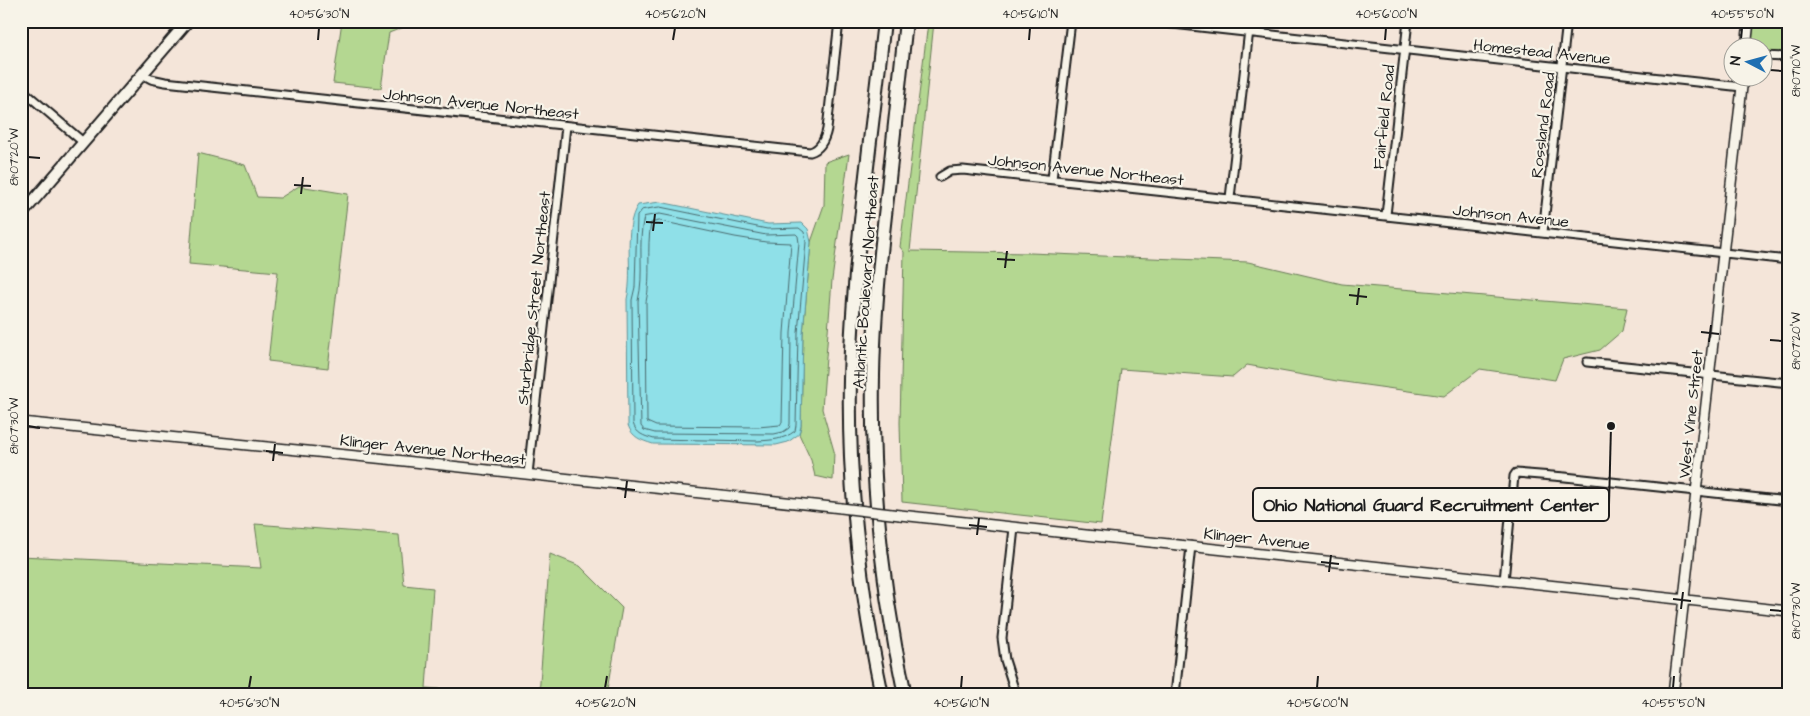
<svg xmlns="http://www.w3.org/2000/svg" width="1810" height="716" font-family="'Architects Daughter',sans-serif">
<rect width="100%" height="100%" fill="#f4e5d9"/>
<filter id="ink" filterUnits="userSpaceOnUse"><feTurbulence type="fractalNoise" baseFrequency=".02" numOctaves="2"/><feDisplacementMap in="SourceGraphic" scale="10" xChannelSelector="R" yChannelSelector="G"/><feConvolveMatrix kernelMatrix="1 2 1 2 8 2 1 2 1" color-interpolation-filters="sRGB"/></filter>
<g filter="url(#ink)">
<path fill="#b4d791" stroke="#687a56" d="M 342,21 L 419,21 L 389,33 L 381,88 L 333,83 Z
M 1754,21 L 1789,21 L 1789,53 L 1763,52 L 1762,48 L 1751,48 Z
M 934,22 L 910,251 L 1030,253 L 1248,262 L 1342,284 L 1627,308 L 1622,331 L 1600,350 L 1563,359 L 1555,380 L 1480,369 L 1444,396 L 1337,381 L 1247,365 L 1233,377 L 1121,369 L 1101,524 L 902,502 L 900,423 L 904,252 L 900,247 L 928,23 Z
M 198,153 L 245,165 L 257,197 L 280,198 L 299,186 L 348,194 L 328,368 L 268,361 L 278,272 L 189,264 Z
M 849,154 L 832,280 L 822,409 L 834,451 L 833,480 L 815,476 L 811,460 L 799,434 L 801,426 L 803,334 L 811,242 L 824,205 L 825,162 Z
M 255,524 L 399,535 L 404,585 L 433,588 L 426,688 L 519,695 L 21,695 L 21,556 L 261,568 Z
M 550,554 L 580,566 L 622,608 L 607,695 L 539,695 Z"/>
<path fill="#8fe0e8" stroke="#619296" d="M 660,202 L 768,224 L 802,223 L 808,229 L 811,242 L 803,334 L 801,426 L 799,434 L 788,442 L 776,445 L 653,444 C 640,440 632,437 628,425 L 627,299 C 634,271 622,228 638,205 Z"/>
<g fill="none" stroke-linecap="round" stroke-linejoin="round">
<path stroke="#4a6a6e" stroke-width="1" d="M 660,207 L 767,229 L 799,228 L 804,232 L 806,242 L 798,333 L 796,425 L 795,431 C 783,440 772,440 758,441 L 654,439 C 644,436 636,434 633,423 L 632,300 L 635,287 L 637,216 L 642,210 Z
M 660,214 L 766,235 L 796,234 L 798,236 L 799,243 L 791,333 L 790,424 L 789,428 L 783,432 L 774,434 L 655,433 L 644,430 L 641,426 L 638,301 C 645,273 637,243 644,217 Z
M 660,221 L 735,237 L 766,242 L 791,243 L 784,333 L 782,422 L 780,425 L 758,427 L 656,426 L 647,422 L 646,302 C 652,276 646,249 651,223 Z"/>
<g stroke="#1c1c1c" stroke-width="11">
<path id="minor" d="M 1146,21 L 1742,87
M 21,26 L 25,21
M 1762,56 L 1789,57
M 142,74 L 151,79 L 165,82 L 810,152 C 821,149 825,139 827,129 L 839,21
M 21,89 L 83,142
M 940,177 L 950,171 L 963,170 L 1789,260
M 1052,179 L 1071,21
M 1230,198 L 1250,21
M 1386,215 L 1408,21
M 1543,232 L 1567,21
M 1587,362 L 1789,383
M 528,474 L 566,126
M 1014,528 L 1002,638 L 1005,660 L 1016,695
M 1504,581 L 1514,476 L 1516,473 L 1565,477 L 1789,501
M 1175,695 L 1191,546"/>
</g>
<g stroke="#1c1c1c" stroke-width="12">
<path id="tertiary" d="M 1746,48 L 1749,21
M 21,422 L 386,459 L 841,508
M 900,515 L 1789,611
M 1673,695 L 1743,78"/>
</g>
<g stroke="#1c1c1c" stroke-width="14">
<path id="secondary" d="M 21,215 L 188,21"/>
</g>
<g stroke="#1c1c1c" stroke-width="16">
<path id="motorway" d="M 882,695 C 860,591 848,485 850,379 C 853,259 871,140 884,21
M 905,695 C 882,590 871,482 873,375 C 874,316 880,257 887,198 C 893,139 900,80 906,21"/>
</g>
<use href="#minor" stroke="#f7f3e8" stroke-width="7"/>
<use href="#tertiary" stroke="#f7f3e8" stroke-width="9"/>
<use href="#secondary" stroke="#f7f3e8" stroke-width="10"/>
<use href="#motorway" stroke="#f7f3e8" stroke-width="12"/>
<g stroke="#1c1c1c" stroke-width="12" stroke-linecap="butt">
<path id="tertiary-bridge" d="M 841,508 L 900,515"/>
</g>
<use href="#tertiary-bridge" stroke="#f7f3e8" stroke-width="9"/>
</g>
</g>
<path fill="none" stroke="#1c1c1c" stroke-width="2" d="M 318,40 L 319,28M 673,40 L 675,28M 1029,40 L 1030,28M 1385,40 L 1386,28M 1741,40 L 1742,28M 1770,70 L 1782,71M 28,157 L 40,158M 294,185 L 311,186M 301,194 L 303,177M 646,222 L 663,223M 653,231 L 655,214M 997,259 L 1015,260M 1005,268 L 1007,251M 1349,295 L 1367,297M 1357,305 L 1359,288M 1701,332 L 1719,334M 1770,340 L 1782,341M 1709,342 L 1711,325M 28,426 L 40,428M 266,451 L 283,453M 273,461 L 275,444M 617,488 L 635,490M 625,498 L 627,481M 969,525 L 987,527M 977,535 L 979,518M 1321,562 L 1339,564M 1329,572 L 1331,555M 1673,599 L 1691,601M 1681,609 L 1683,592M 1770,610 L 1782,611M 249,688 L 251,676M 605,688 L 607,676M 961,688 L 962,676M 1317,688 L 1318,676M 1673,688 L 1674,676"/>
<g text-anchor="middle" stroke-width="4.5" stroke-linejoin="round" paint-order="stroke">
<g font-size="16" fill="#1c1c1c" stroke="#f7f3e8">
<text transform="translate(1542 51) rotate(6)" y="6">Homestead Avenue</text>
<text transform="translate(481 103) rotate(6)" y="6">Johnson Avenue Northeast</text>
<text transform="translate(1383 117) rotate(-84)" y="6">Fairfield Road</text>
<text transform="translate(1542 125) rotate(-83)" y="6">Rossland Road</text>
<text transform="translate(1086 169) rotate(6)" y="6">Johnson Avenue Northeast</text>
<text transform="translate(1511 215) rotate(6)" y="6">Johnson Avenue</text>
<text transform="translate(865 282) rotate(-86)" y="6">Atlantic Boulevard Northeast</text>
<text transform="translate(533 298) rotate(-84)" y="6">Sturbridge Street Northeast</text>
<text transform="translate(1690 414) rotate(-84)" y="6">West Vine Street</text>
<text transform="translate(433 449) rotate(6)" y="6">Klinger Avenue Northeast</text>
<text transform="translate(1257 538) rotate(6)" y="6">Klinger Avenue</text>
</g>
</g>
<path fill="none" stroke="#1c1c1c" stroke-width="2" d="M1611 426L1609 505"/>
<circle fill="#1c1c1c" stroke="#f7f3e8" stroke-width="2" cx="1611" cy="426" r="5"/>
<rect fill="#f7f3e8" stroke="#1c1c1c" stroke-width="2" x="1253" y="488" width="356" height="33" rx="5"/>
<g font-size="18" text-anchor="middle" font-weight="bold" fill="#1c1c1c">
<text x="1431" y="511">Ohio National Guard Recruitment Center</text>
</g>
<rect width="1810" height="716" fill="none" stroke="#f7f3e8" stroke-width="55"/>
<g transform="translate(1748 62) rotate(276)"><circle r="24" fill="#f7f3e8" stroke="#9f9d96"/>
<path d="M0-4L9 19L0 12L-9 19Z" fill="#1f6fb2"/>
<text y="-8" font-size="14" font-weight="bold" text-anchor="middle" fill="#1c1c1c">N</text>
</g>
<rect x="28" y="28" width="1754" height="660" fill="none" stroke="#1c1c1c" stroke-width="2"/>
<g font-size="12" text-anchor="middle" fill="#1c1c1c">
<text x="319" y="18">40°56'30"N</text>
<text x="675" y="18">40°56'20"N</text>
<text x="1030" y="18">40°56'10"N</text>
<text x="1386" y="18">40°56'00"N</text>
<text x="1742" y="18">40°55'50"N</text>
<text transform="translate(1796 71) rotate(-90)" y="4">81°07'10"W</text>
<text transform="translate(14 157) rotate(-90)" y="4">81°07'20"W</text>
<text transform="translate(1796 341) rotate(-90)" y="4">81°07'20"W</text>
<text transform="translate(14 426) rotate(-90)" y="4">81°07'30"W</text>
<text transform="translate(1796 611) rotate(-90)" y="4">81°07'30"W</text>
<text x="249" y="707">40°56'30"N</text>
<text x="605" y="707">40°56'20"N</text>
<text x="961" y="707">40°56'10"N</text>
<text x="1317" y="707">40°56'00"N</text>
<text x="1673" y="707">40°55'50"N</text>
</g>
</svg>
